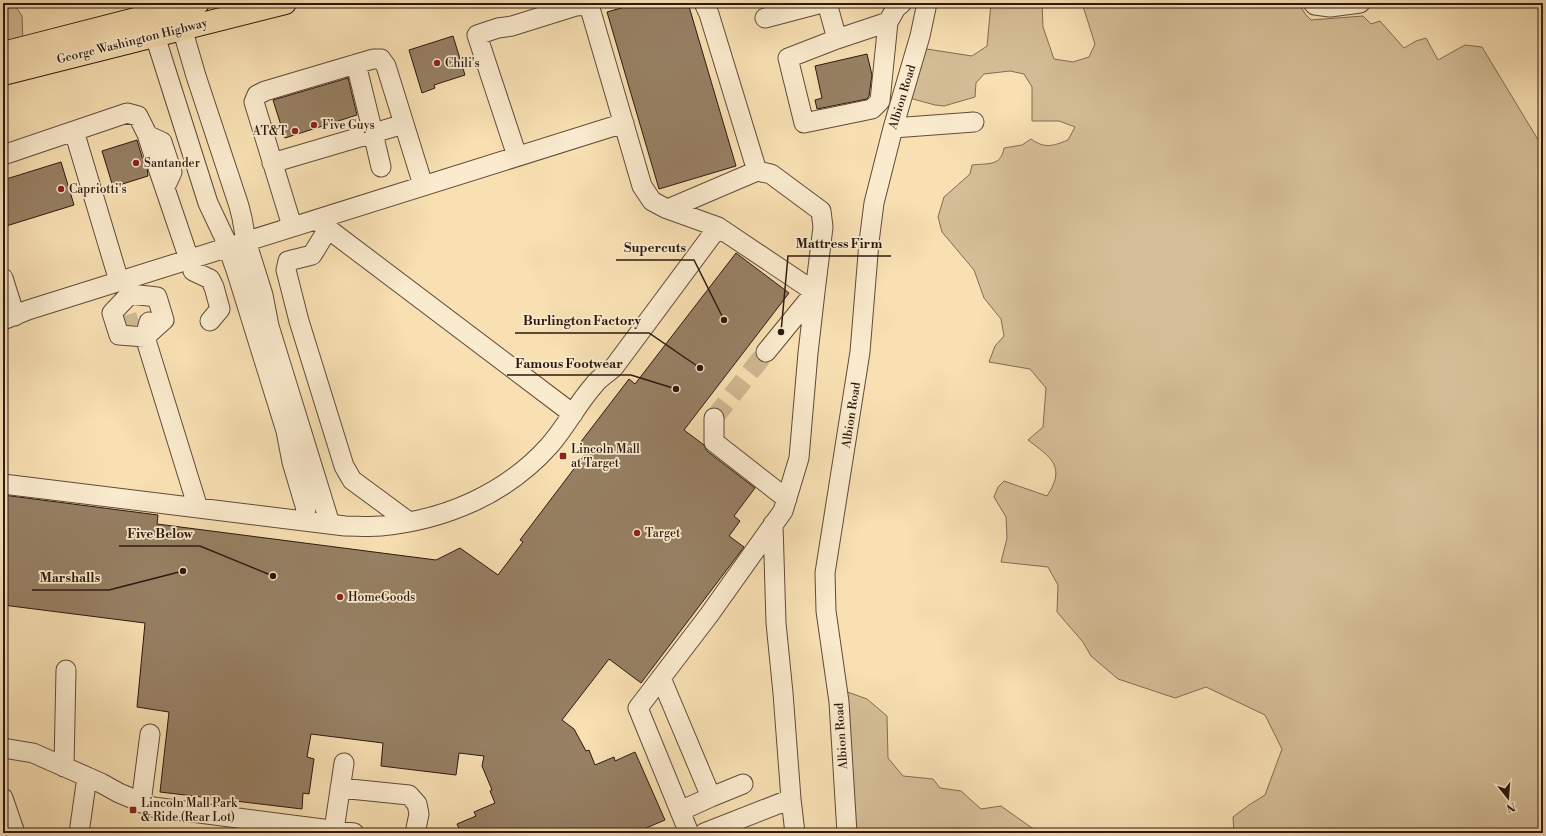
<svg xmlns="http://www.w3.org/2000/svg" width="1546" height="836" font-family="'Libre Bodoni',serif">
<rect width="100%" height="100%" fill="#f8e0b3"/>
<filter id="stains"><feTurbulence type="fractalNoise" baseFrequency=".005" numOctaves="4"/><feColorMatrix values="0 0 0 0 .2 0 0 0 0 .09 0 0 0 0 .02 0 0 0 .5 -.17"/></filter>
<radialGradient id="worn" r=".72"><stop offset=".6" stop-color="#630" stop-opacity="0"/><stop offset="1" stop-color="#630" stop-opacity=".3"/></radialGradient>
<path fill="#d5be97" stroke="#816b53" d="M 991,3 L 1042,3 L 1043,27 L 1054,59 L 1073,62 L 1089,57 L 1095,44 L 1082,3 L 1298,3 L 1306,15 L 1311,20 L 1363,16 L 1371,24 L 1380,21 L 1404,48 L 1416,41 L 1426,38 L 1438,60 L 1465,45 L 1482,47 L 1543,148 L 1543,833 L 1234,833 L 1233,817 L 1249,805 L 1265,795 L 1282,749 L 1265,715 L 1206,687 L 1175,698 L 1118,679 L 1091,656 L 1083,642 L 1057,612 L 1058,585 L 1048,567 L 1001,562 L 1007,538 L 1006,517 L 994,497 L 998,487 L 1004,481 L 1047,496 C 1067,466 1050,457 1028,440 L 1043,427 L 1046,388 L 1030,369 L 989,362 L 995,346 L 1004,336 L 1001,319 L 984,298 L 974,270 L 942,232 L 938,217 L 944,197 L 970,174 L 972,165 C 987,163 1001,167 1004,148 L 1022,145 L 1031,139 C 1045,149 1053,146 1068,140 L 1075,127 L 1059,121 L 1032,121 L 1032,87 L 1024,74 L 1010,71 L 984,74 L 976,83 L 975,97 L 944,106 L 935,105 L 902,96 L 920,48 L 972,56 L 987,46 Z
M 16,7 L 22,16 L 23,43 L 3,48 L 3,9 Z
M 836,688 L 867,699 L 887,716 L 888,758 L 903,776 L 933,779 L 940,788 L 961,791 L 981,809 L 1001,806 L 1032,828 L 1049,833 L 847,833 Z"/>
<path fill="#978064" stroke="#2d180f" d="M 639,3 L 688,3 L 736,166 L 659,189 L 607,12 Z
M 453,36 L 465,75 L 434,85 L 435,88 L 422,93 L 409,50 Z
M 867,54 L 872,75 L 869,96 L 867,99 L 817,109 L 815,100 L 822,98 L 815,66 Z
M 348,78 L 357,115 L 285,138 L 273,100 Z
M 137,140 L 142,157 L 149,163 L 147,166 L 148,176 L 113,187 L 102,151 Z
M 61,162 L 74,205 L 3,227 L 3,180 Z
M 736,253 L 789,293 L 684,430 L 704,445 L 707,451 L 755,488 L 734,516 L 740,521 L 729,536 L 744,547 L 641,683 L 609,659 L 562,720 L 574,729 L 586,751 L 589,750 L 595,765 L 614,757 L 615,761 L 635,752 L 665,820 L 646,828 L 649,833 L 461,833 L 457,824 L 476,816 L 474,812 L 495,803 L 490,791 L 492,790 L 482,766 L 484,756 L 459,753 L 456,775 L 381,766 L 383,743 L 311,734 L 307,757 L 314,759 L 309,794 L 303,793 L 302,809 L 160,792 L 169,712 L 137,707 L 145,623 L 3,605 L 3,495 L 158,515 L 157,524 L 436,560 L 460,548 L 498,575 L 523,542 L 520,540 L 589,449 L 580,443 L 629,379 L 635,384 Z"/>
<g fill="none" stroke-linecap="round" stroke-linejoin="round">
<path stroke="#cfb892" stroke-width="19" stroke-dasharray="19 10" stroke-linecap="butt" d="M 127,315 L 131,327
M 714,418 L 766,352"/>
<g stroke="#604a38" stroke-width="21">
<path id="minor" d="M 704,3 L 709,14 L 757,171
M 827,3 L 837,39
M 1313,3 L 1315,5 L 1330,7 L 1360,3
M 173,17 L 182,28 L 196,76 L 239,206 L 242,218 L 246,241 L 263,295 L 269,326 L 330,524
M 765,18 L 822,3
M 162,22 L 155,36 L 208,203 L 225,239 L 236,270 L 286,431 L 292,462 L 306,509 L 303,521
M 888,22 L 880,101 L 872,109 L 804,123 L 788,58 L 837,39 L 888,22 L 896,8 L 902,3
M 356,64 L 373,133 L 381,167
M 893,128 L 974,122
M 74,131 L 119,281
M 149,136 L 162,142 L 172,172 L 167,183
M 3,155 L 127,113 L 138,116 L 147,134 L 153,153
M 517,156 L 477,35 L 498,28 L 512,26 L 576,6 L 589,5 L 642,186 L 652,201 L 665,208 L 718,227 L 815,292 L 808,353 L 799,458 L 783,511 L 709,615 L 638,708 L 689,833
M 272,163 L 404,124
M 158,168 L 189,259
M 668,209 L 757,171 L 771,174 L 821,211 L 823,227 L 815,292 L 766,352
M 319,222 L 573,414
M 292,226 L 254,102 L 257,95 L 265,91 L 373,59 L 381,59 L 386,66 L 423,185
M 328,229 L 312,255 L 288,261 L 286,270 L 299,321 L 344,466 L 352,480 L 409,522
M 193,271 L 210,279 L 214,287 L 220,309 L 210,321
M 3,278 L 15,316
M 130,294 L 157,297 L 164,320 L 145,337 L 119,335 L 112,313 Z
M 3,320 L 28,310 L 624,123
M 149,322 L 145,337 L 198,508
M 714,418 L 714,442 L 787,499
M 3,484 L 345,526 C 357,526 369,527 381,526 C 445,520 506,494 549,446 C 566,427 577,404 594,385 C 599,378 608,373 614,367 L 718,227
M 773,524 L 776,623 L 783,693 L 791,799 L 795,833
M 661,678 L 711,797 L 743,784
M 3,748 L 33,753 L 101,783 L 119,793 L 153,807 L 354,833
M 64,767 L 66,670
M 340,788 L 409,795 L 417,804 L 419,814 L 415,833
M 3,798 L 15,833
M 141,803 L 150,734
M 680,811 L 711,797
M 334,830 L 344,763
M 79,833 L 87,777
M 704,833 L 791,799
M 847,833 L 839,702 L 826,611 L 825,573 L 860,352 L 869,242 L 874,203 L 893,128 L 920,36 L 927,3"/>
</g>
<g stroke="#2d180f" stroke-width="24">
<path id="major" d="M 3,53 L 198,3
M 3,74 L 285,3"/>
</g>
<use href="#minor" stroke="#faebce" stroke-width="19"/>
<use href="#major" stroke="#f8e0b3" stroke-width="22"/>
</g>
<g fill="#8f2418" stroke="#faebce" stroke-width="1.5">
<circle cx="437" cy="63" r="4"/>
<circle cx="314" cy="125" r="4"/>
<circle cx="295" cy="131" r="4"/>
<circle cx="136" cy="163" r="4"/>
<circle cx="61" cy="189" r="4"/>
<rect x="559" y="452" width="8" height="8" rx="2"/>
<circle cx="637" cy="533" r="4"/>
<circle cx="340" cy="597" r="4"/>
<rect x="129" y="806" width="8" height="8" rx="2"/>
</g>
<g text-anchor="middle" stroke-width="3.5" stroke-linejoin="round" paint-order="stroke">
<g font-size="12" fill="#2d180f" stroke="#faebce">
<text transform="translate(132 41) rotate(-14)" y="4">George Washington Highway</text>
<text transform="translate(902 97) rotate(-73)" y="4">Albion Road</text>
<text transform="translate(851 415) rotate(-81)" y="4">Albion Road</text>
<text transform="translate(841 736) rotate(-94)" y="4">Albion Road</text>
</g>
<g font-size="12" fill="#2d180f" stroke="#faebce" text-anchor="start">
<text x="445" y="67">Chili's</text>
<text x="322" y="129">Five Guys</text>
<text x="287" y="135" text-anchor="end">AT&amp;T</text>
<text x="144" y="167">Santander</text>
<text x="69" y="193">Capriotti's</text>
<text x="571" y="453">Lincoln Mall<tspan x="571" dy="14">at Target</tspan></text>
<text x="645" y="537">Target</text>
<text x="348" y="601">HomeGoods</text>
<text x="141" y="807">Lincoln Mall Park<tspan x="141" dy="14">&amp; Ride (Rear Lot)</tspan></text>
</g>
</g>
<path fill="none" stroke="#2d180f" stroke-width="1.5" d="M781 332L788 256H891M724 320L694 260H616M700 368L649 333H515M676 389L631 375H507M273 576L200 546H119M183 571L109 590H32"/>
<g fill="#2d180f" stroke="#faebce" stroke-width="1.5">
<circle cx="781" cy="332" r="4"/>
<circle cx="724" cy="320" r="4"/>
<circle cx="700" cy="368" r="4"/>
<circle cx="676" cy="389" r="4"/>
<circle cx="273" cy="576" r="4"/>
<circle cx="183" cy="571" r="4"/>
</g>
<g font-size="13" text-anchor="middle" font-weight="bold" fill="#2d180f" stroke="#faebce" stroke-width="3.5" stroke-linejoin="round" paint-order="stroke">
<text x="839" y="248">Mattress Firm</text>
<text x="655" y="252">Supercuts</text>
<text x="582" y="325">Burlington Factory</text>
<text x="569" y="368">Famous Footwear</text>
<text x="160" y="538">Five Below</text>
<text x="70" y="582">Marshalls</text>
</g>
<rect width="1546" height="836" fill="none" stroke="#f8e0b3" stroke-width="16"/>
<rect x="4" y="4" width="1538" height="828" fill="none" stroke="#2d180f" stroke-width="2"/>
<rect x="8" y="8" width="1530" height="820" fill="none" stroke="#2d180f"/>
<g transform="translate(1508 798) rotate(163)" stroke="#faebce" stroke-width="3" paint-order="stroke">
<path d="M0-3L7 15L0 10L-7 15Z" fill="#2d180f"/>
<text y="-6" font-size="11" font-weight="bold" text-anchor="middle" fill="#2d180f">N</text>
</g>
<rect width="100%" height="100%" filter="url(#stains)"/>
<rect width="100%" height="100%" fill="url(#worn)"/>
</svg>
